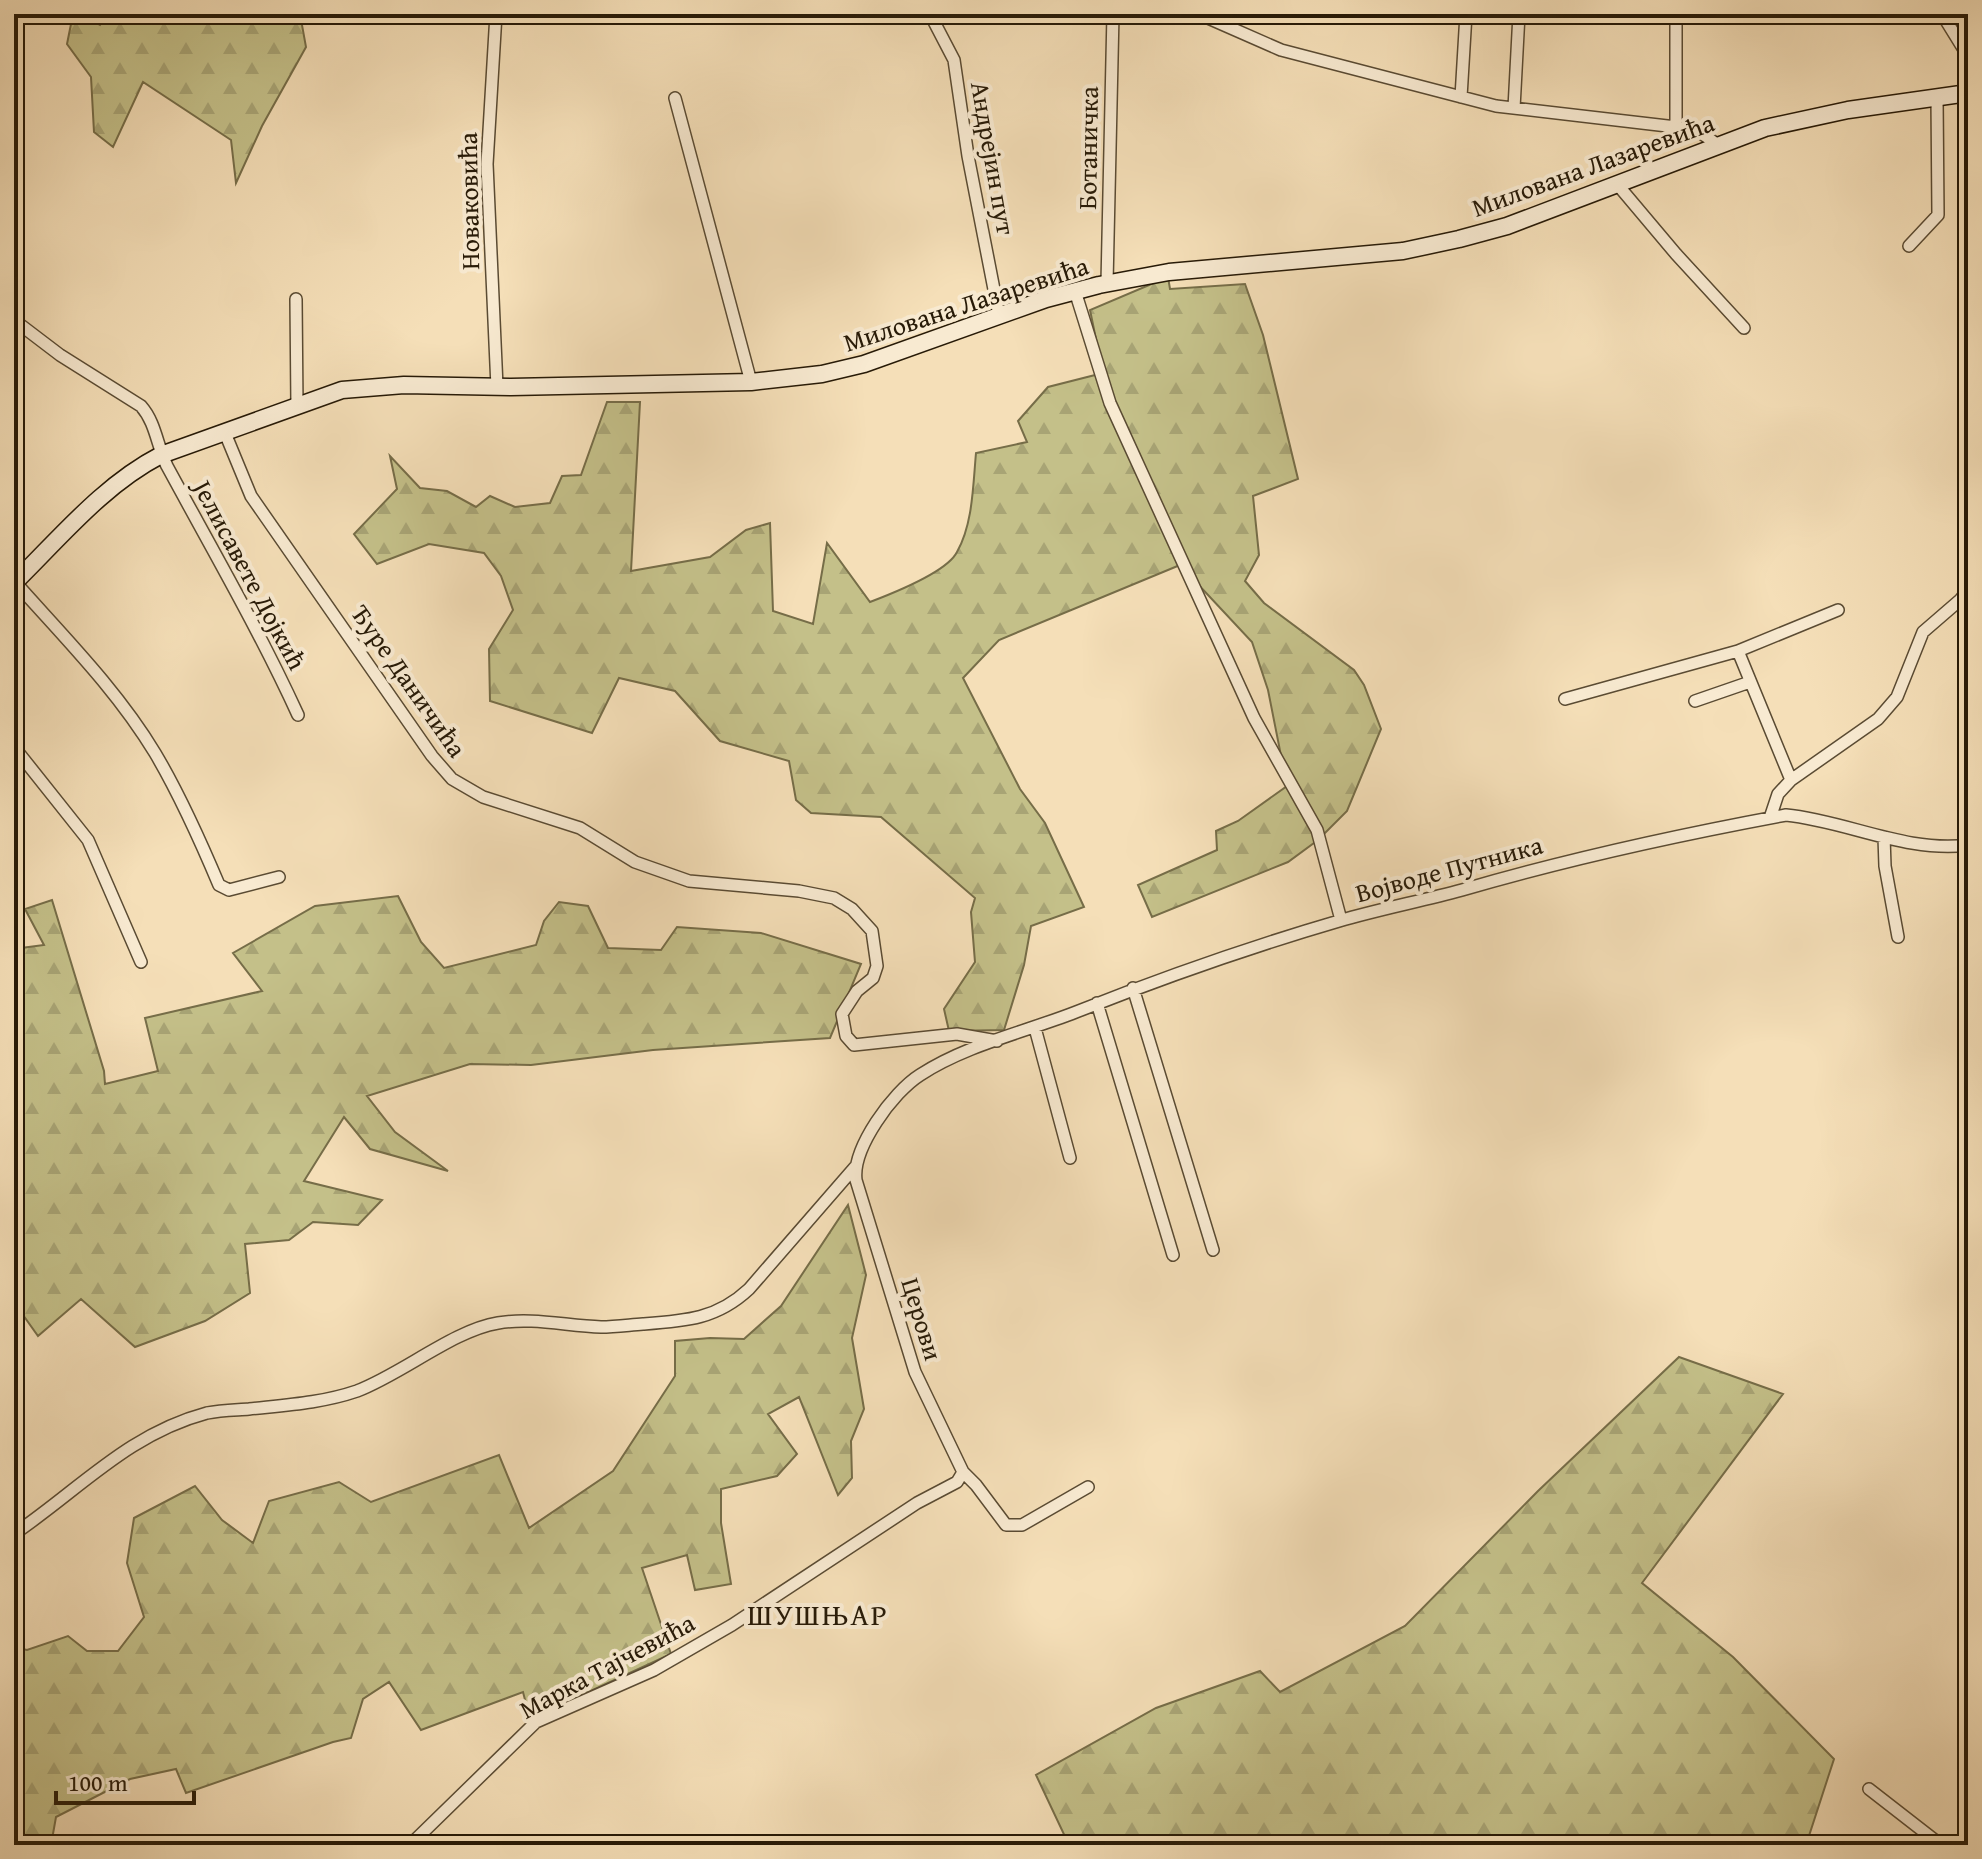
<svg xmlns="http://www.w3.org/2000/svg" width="1982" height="1859" font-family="'Gentium Book Plus',serif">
<defs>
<pattern id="forest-firs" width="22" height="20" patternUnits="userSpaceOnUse" patternTransform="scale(2)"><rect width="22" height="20" fill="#c4c089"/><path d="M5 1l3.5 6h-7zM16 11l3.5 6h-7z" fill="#a8a475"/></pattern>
</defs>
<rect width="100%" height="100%" fill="#f5dfb8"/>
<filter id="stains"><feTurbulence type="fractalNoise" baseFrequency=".0025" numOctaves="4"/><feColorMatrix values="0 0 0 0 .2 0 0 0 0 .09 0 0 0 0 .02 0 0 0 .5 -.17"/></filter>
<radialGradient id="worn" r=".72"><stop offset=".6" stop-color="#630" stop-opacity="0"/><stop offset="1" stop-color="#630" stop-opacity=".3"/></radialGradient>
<path fill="url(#forest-firs)" stroke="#766d48" stroke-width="2" d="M 73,14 L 80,14 L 100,25 L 107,14 L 300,14 L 306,47 L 262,126 L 236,183 L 231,140 L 143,82 L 113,147 L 94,132 L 91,77 L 67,44 Z
M 1168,277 L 1170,289 L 1245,284 L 1263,335 L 1298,479 L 1253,496 L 1259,555 L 1245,581 L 1264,603 L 1354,670 L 1364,685 L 1381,729 L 1347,811 L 1318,840 L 1288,862 L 1152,917 L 1138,885 L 1217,850 L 1216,831 L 1238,821 L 1287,786 L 1268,690 L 1252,642 L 1180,565 L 999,640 L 963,678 L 1020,789 L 1045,823 L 1084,907 L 1031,926 L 1024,965 L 1004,1030 L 949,1031 L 944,1009 L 975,962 L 971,912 L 975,898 L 881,817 L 811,813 L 796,800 L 789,761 L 720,741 L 675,691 L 619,678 L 592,733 L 490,701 L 489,649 L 513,610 L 501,576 L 484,553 L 429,544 L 377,564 L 354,534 L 397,489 L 390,456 L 420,488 L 447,491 L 476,507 L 490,496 L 515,507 L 550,503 L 562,476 L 581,475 L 607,402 L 640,402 L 631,571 L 710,557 L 746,530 L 770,523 L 773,611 L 813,624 L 827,543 L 870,602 C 891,594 947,572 957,552 C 973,524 973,485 976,453 L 1027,442 L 1018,421 L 1048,387 L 1103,373 L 1090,310 Z
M 398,896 L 421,942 L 444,968 L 536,945 L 544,921 L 559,902 L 588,906 L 608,948 L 661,950 L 677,927 L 761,933 L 861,964 L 830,1038 L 653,1050 L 531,1065 L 470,1064 L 367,1096 L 395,1132 L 448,1171 L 370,1149 L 344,1117 L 304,1181 L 382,1200 L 358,1225 L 313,1222 L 289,1240 L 245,1244 L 250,1293 L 205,1321 L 135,1347 L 81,1299 L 38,1336 L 23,1315 L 14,1328 L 14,949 L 44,945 L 25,909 L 52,900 L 104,1071 L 105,1084 L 158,1071 L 145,1018 L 262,991 L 233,953 L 315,906 Z
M 848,1205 L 866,1275 L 852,1338 L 864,1409 L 851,1441 L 852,1478 L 838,1495 L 799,1397 L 768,1414 L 797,1454 L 777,1476 L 721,1489 L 721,1523 L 731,1584 L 695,1590 L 687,1555 L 642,1568 L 671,1654 L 530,1719 L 523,1692 L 421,1730 L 389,1682 L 363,1699 L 351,1738 L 333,1742 L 186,1793 L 176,1769 L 130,1779 L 56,1817 L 51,1845 L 14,1845 L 14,1647 L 27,1650 L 68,1636 L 87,1651 L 118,1651 L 144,1617 L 127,1563 L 134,1518 L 195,1486 L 222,1520 L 253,1543 L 269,1501 L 339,1482 L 371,1502 L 499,1455 L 529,1528 L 613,1471 L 675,1376 L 675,1341 L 710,1338 L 744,1339 L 781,1306 Z
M 1679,1357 L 1783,1394 L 1642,1583 L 1733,1657 L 1834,1759 L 1806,1845 L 1069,1845 L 1036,1775 L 1156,1708 L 1260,1671 L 1280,1692 L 1405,1626 L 1538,1491 Z"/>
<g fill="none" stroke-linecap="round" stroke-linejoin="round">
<g stroke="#5a4b33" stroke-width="14">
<path id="street" d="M 496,14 L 487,164 L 497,387
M 930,14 L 954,60 L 968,156 L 999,315
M 1199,14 L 1281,50 L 1496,106 L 1676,127 L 1701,133 L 1718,145
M 1676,14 L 1676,127
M 1942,14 L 1968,56
M 1461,97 L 1466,14
M 675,98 L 751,382
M 1514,108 L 1519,14
M 1617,184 L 1676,254 L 1744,328
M 1909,246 L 1938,215 L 1937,98
M 1107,283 L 1113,14
M 1075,291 L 1110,403 L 1254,718 L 1317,830 L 1341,920
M 296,299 L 297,407
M 14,320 L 60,355 L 141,406 C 156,423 157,446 167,466 C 212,549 259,630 298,715
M 225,433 L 251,496 L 432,756 L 452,779 L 483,797 L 580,828 L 635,862 L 689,881 L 799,891 L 834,898 L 852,909 L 872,931 L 877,966 L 873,978 L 857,991 L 842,1014 L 846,1036 L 854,1045 L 957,1034 L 997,1041
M 15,582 C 64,637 117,690 155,753 C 180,795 200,840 219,885 L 229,890 L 279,877
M 1565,699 L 1738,651
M 1695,701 L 1750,682
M 14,747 L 88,840 L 141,962
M 1791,780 L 1738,651 L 1838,610
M 1770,818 L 1778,794 L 1791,780 L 1878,719 L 1897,697 L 1923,632 L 1960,600 L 1968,590
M 1884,837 L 1885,866 L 1898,937
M 1133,988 L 1213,1250
M 1097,1003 L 1173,1255
M 1035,1028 L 1070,1158
M 1088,1487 L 1022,1525 L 1006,1525 L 976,1485 L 963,1472 L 915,1372 L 856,1180 C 852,1148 893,1092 920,1075 C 966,1045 1025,1032 1076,1012 C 1162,978 1250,947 1339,921 C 1380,909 1422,901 1462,890 C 1568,859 1678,835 1786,815 C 1847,821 1906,853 1968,845
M 14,1534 C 79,1490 128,1434 207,1413 C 221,1410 236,1410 249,1409 C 286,1405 322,1403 357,1391 C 402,1374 454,1330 498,1323 C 532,1317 567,1326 601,1327 C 615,1327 629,1325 643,1324 C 686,1321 717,1319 749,1289 L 855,1167
M 1869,1789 L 1941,1845
M 410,1845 L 536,1722 L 654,1670 L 732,1625 L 917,1503 L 957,1482 L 963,1472"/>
</g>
<g stroke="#271a07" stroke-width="19">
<path id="secondary" d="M 14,583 C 60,538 103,485 161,455 L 342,390 L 404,385 L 511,387 L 751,382 L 822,374 L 864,364 L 1046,299 L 1099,285 L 1169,272 L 1403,251 L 1459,239 L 1507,226 L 1765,128 L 1848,110 L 1968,93"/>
</g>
<use href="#street" stroke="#f8ead1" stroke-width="11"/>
<use href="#secondary" stroke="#f8ead1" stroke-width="16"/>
</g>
<g text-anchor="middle" stroke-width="8" stroke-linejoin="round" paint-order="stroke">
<g font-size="26" fill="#271a07" stroke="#f8ead1">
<text transform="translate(1088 148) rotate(-89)" y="9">Ботаничка</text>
<text transform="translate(993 158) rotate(80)" y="9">Андрејин пут</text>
<text transform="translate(1593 165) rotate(-20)" y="9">Милована Лазаревића</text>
<text transform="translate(469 201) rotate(-91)" y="9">Новаковића</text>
<text transform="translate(966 304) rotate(-18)" y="9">Милована Лазаревића</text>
<text transform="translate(250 575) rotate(62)" y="9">Јелисавете Дојкић</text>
<text transform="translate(409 681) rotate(55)" y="9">Ђуре Даничића</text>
<text transform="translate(1449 869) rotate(-15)" y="9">Војводе Путника</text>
<text transform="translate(922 1319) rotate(73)" y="9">Церови</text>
<text transform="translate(607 1666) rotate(-28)" y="9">Марка Тајчевића</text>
</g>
<g font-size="30" letter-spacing="2" fill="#271a07" stroke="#f8ead1">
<text x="818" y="1625">ШУШЊАР</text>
</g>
</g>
<rect width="1982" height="1859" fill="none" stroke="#f5dfb8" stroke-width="48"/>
<rect x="16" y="16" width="1950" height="1827" fill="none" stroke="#271a07" stroke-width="4"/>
<rect x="24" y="24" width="1934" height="1811" fill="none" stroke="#271a07" stroke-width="2"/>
<path d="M56 1791v12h138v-12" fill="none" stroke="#271a07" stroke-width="4"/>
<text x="68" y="1791" font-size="24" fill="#271a07" stroke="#f8ead1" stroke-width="6" paint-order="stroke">100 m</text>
<rect width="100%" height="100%" filter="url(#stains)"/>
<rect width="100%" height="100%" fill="url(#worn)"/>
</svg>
